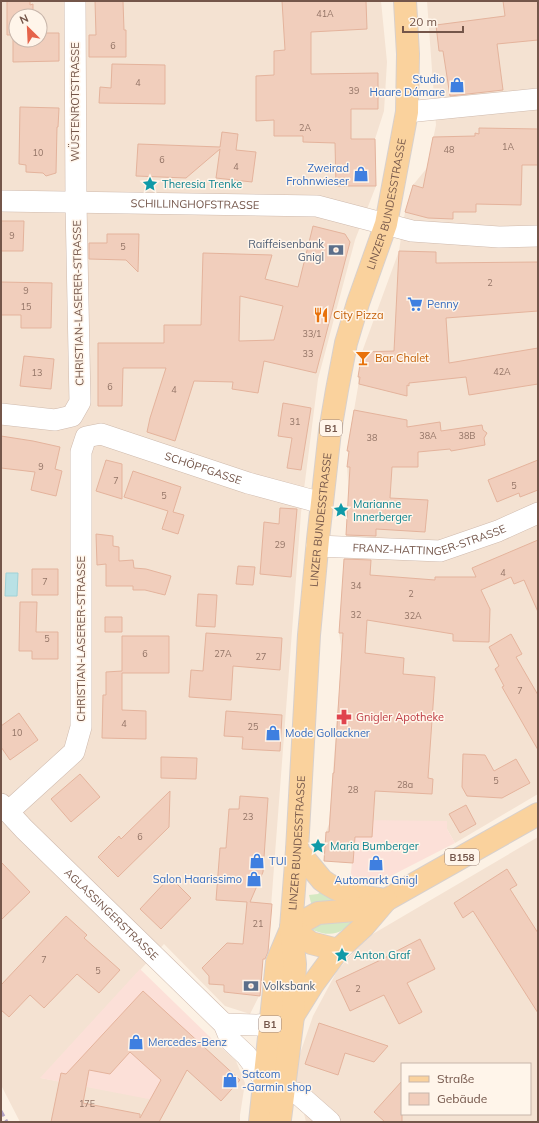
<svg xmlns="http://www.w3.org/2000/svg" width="539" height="1123" font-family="Mulish,sans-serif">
<rect width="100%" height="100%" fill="#fcf1e4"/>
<path fill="#f4e2d2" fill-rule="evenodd" d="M 1,1 L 381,1 L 387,62 L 384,111 L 375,139 L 376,186 L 355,240 L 318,379 L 301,513 L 267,959 L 263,959 L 260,994 L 250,1014 L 225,1006 L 164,944 L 41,1078 L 169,1102 L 186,1072 L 212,1039 L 236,1061 L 245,1083 L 240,1115 L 240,1122 L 20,1122 L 1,1085 ZM 16,16 L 40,16 L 40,40 L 16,40 Z
M 427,1 L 538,1 L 538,794 L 455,843 L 447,829 L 447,821 L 355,833 L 353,863 L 324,861 L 326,832 L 329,824 L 342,652 L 339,633 L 349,495 L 347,467 L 349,452 L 347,451 L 358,387 L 358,377 L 362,352 L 399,251 L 405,212 L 413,185 L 427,168 L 436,125 Z
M 538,837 L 538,1122 L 306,1122 L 294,1071 L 313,1016 L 337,971 L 366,938 ZM 402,1064 L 530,1064 L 530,1114 L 402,1114 Z"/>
<path fill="#fce0d8" d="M 356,820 L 447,821 L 447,829 L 455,843 L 377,883 L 350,883 Z
M 140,969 L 212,1039 L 186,1072 L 169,1103 L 40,1078 Z"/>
<path fill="#d5e9c2" d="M 322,890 L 337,900 L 335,904 L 311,903 L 309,895 L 318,894 Z
M 359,919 C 341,931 335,939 313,930 L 311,926 L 314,923 Z"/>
<path fill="#b9e1e5" stroke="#9fd2d7" d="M 6,573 L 18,573 L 17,596 L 5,596 Z"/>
<path fill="#f1cebc" stroke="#e4b39c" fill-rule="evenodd" d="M 7,1 L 30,1 L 30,5 L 33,4 L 33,16 L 16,16 L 16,40 L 40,40 L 40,25 L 45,25 L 45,33 L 59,33 L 59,61 L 13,62 L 13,35 L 7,35 Z
M 95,1 L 123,1 L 124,30 L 126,30 L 126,57 L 89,57 L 89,35 L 96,35 Z
M 282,1 L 366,1 L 367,29 L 311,32 L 311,74 L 378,73 L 378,109 L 351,109 L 351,139 L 375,139 L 376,186 L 336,186 L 335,143 L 303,142 L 303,136 L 274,136 L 274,120 L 256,121 L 256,76 L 274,75 L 274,51 L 285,50 Z
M 503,1 L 538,1 L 538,40 L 497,44 L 503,90 L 450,96 L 443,51 L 439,51 L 436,25 L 505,16 Z
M 112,64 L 165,65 L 165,104 L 99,103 L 100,87 L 111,88 Z
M 20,107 L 59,108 L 58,127 L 57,127 L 56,173 L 46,176 L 43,173 L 26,172 L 26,165 L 19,164 Z
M 479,128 L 538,129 L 538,165 L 522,165 L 521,205 L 476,204 L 476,212 L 453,212 L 453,219 L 428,218 L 405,212 L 413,185 L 423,188 L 433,137 L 475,136 L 475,133 L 479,134 Z
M 222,132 L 238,134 L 236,150 L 256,152 L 252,182 L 216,178 L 220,149 L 186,178 L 136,176 L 138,144 L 220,147 Z
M 1,221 L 24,221 L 23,251 L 1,251 Z
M 313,226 L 345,234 L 350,242 L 316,373 L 264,361 L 258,393 L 232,389 L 233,382 L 194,381 L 175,441 L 147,432 L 150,418 L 166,368 L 123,368 L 122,406 L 98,406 L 98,343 L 164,343 L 164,325 L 201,325 L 203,253 L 272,255 L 265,279 L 298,287 ZM 240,296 L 283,306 L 274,340 L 239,341 Z
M 107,234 L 139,234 L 138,272 L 126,260 L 89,259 L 89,243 L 107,243 Z
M 399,251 L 436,252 L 436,263 L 538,262 L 538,311 L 446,318 L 449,363 L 538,348 L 538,384 L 469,395 L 466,377 L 409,383 L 409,386 L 407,385 L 407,396 L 359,384 L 360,377 L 358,377 L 362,352 L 394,351 Z
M 1,282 L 52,283 L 51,328 L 21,328 L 21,315 L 1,315 Z
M 24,356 L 54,359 L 51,389 L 20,386 Z
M 283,403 L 311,408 L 301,470 L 287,468 L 292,438 L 278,436 Z
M 354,410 L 407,420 L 407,427 L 440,422 L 441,431 L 482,425 L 483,430 L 487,433 L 484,438 L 485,445 L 451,451 L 450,449 L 418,452 L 418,467 L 392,467 L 390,498 L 428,500 L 425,532 L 376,529 L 376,536 L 346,535 L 350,467 L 347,467 L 349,451 L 347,451 Z
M 1,436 L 33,441 L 60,447 L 55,469 L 62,471 L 56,496 L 31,490 L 35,472 L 1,468 Z
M 106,460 L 122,464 L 122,499 L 96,491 Z
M 538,460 L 538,490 L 520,497 L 519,493 L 497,502 L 488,480 Z
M 133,471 L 181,487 L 173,512 L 184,515 L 178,534 L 162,529 L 168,511 L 124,497 Z
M 280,508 L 297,509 L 291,577 L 260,574 L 264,522 L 279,524 Z
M 96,534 L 113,536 L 113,546 L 119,547 L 119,561 L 133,560 L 134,568 L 146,569 L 171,576 L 165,595 L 145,590 L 133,590 L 133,586 L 106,586 L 106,564 L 97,565 Z
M 538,540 L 538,612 L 524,580 L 514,584 L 511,577 L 481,590 L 490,609 L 489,642 L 453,641 L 453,634 L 367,620 L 365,653 L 404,658 L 403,674 L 435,677 L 428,778 L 433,779 L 432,794 L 375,791 L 372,837 L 355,837 L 353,863 L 324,861 L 326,832 L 329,832 L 333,773 L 334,773 L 343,633 L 339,633 L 344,559 L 371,560 L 370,575 L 435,580 L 435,577 L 476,577 L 472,568 Z
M 238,566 L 255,567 L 253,585 L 236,584 Z
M 32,569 L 58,569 L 58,595 L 32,595 Z
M 198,594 L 217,595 L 215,627 L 196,626 Z
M 20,602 L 37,602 L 36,632 L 58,632 L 58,659 L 32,659 L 32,651 L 19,651 Z
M 105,617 L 122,617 L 122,632 L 105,632 Z
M 206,633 L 282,638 L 280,670 L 233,666 L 231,700 L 189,697 L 191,670 L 203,671 Z
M 511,634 L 522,654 L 516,657 L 538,695 L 538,750 L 502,687 L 504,686 L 495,669 L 499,666 L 489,647 Z
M 122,636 L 169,636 L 169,673 L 122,673 L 122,710 L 146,711 L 146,739 L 102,738 L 103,695 L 106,695 L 106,672 L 122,671 Z
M 226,711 L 282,715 L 280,751 L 242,749 L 243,737 L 224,736 Z
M 19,713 L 38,740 L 10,760 L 1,747 L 1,726 Z
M 463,754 L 485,755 L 494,771 L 516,759 L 530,783 L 502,798 L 467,796 L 462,787 Z
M 161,757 L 197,758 L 196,779 L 161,778 Z
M 80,774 L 100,797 L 71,822 L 51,799 Z
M 170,791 L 169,827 L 118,877 L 98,857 L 119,836 L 121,839 Z
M 240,796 L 268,798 L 263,872 L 250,902 L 272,904 L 268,952 L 265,959 L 263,959 L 260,996 L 224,992 L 224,985 L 209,984 L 209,976 L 202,968 L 227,943 L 243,944 L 247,902 L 216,900 L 220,848 L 226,848 L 229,809 L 239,809 Z
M 466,805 L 476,824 L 460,833 L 449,814 Z
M 1,862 L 30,892 L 1,920 Z
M 507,869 L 517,885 L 510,889 L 538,933 L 538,1013 L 473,911 L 463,918 L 454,903 Z
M 170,877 L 191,898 L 161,929 L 140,909 Z
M 66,916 L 87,935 L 84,938 L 120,970 L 99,993 L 77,974 L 44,1008 L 30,995 L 9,1017 L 1,1010 L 1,985 Z
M 420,939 L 435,969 L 407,983 L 422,1012 L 399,1024 L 384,995 L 350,1011 L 336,981 L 387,957 L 387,956 Z
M 143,991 L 240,1080 L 221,1101 L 187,1070 L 159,1122 L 51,1122 L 61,1073 L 66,1074 ZM 130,1052 L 161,1080 L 140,1118 L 140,1114 L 83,1103 L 89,1070 L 110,1074 Z
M 319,1023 L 388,1046 L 374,1062 L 345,1053 L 338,1075 L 305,1064 Z
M 402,1081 L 402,1122 L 385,1122 L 374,1112 Z"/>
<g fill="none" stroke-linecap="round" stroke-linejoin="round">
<g stroke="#cfbaad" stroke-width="22">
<g id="minor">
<path d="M 407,112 L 538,99"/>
<path id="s1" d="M 1,201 L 317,206 L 412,231 L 499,237 L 538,236"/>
<path d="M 1,414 L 55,420 L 72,416 L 80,402 L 76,203 L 75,1"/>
<path id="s2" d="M 317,546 L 440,551 L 498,531 L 538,513"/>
<path id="s3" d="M 1,804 L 24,829 L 224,1024 L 231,1041 L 246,1055 L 264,1079"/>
<path id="s4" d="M 8,812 L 74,752 L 81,727 L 81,452 L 86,437 L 101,434 L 248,483 L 322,503"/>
<path d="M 224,1024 L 257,1025 L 270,1024"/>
<path d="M 283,1093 L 297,1093 L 330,1122"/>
</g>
</g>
<g stroke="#d8d0cc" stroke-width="24">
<g id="major">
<path d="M 297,850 L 322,880 C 340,894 357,896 379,899"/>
<path d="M 291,928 L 318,913 L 355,910 L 386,900 L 538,814"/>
<path d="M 291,928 L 311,943 L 338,950"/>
<path d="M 293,1016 L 313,984 L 338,950 L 363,927 L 386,900"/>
<path d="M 260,1122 L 277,962 L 291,929"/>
<path id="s5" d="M 278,1122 L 280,1119 L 293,1016 L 295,964 L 291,928 L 297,850 L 309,635 L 318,539 L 330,431 L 337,390 L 346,343 L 358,303 L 386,224 L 407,112 L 408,54 L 405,1"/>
</g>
</g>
<use href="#minor" stroke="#fff" stroke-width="21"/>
<use href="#major" stroke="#fad29d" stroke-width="22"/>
<path stroke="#b3a3c5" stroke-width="3" stroke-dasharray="6 4" stroke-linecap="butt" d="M 1,1111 L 7,1122"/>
</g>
<defs>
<g id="shop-bare" transform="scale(1.2)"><path d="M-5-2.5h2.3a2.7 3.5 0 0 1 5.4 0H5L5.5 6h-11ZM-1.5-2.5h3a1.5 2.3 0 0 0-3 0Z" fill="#3f7fe0" stroke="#fff5ea" stroke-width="2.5" paint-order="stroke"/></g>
<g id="sight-bare" transform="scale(1.2)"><path d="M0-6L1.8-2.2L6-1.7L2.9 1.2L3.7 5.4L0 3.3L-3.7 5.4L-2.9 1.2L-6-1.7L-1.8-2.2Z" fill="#0f9aa8" stroke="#fff5ea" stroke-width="2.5" paint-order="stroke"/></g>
<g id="bank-bare" transform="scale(1.2)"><path d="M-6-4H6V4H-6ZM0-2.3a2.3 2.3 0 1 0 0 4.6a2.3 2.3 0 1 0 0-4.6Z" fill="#5c6f8a" stroke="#fff5ea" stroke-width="2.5" paint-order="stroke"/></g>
<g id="supermarket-bare" transform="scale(1.2)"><path d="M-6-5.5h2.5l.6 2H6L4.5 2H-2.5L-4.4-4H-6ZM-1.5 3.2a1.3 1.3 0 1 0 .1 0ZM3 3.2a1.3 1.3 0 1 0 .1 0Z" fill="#3f7fe0" stroke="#fff5ea" stroke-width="2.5" paint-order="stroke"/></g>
<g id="restaurant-bare" transform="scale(1.2)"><path d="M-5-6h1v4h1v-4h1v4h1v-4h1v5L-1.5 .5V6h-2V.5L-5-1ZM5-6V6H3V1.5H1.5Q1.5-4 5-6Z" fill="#e8710a" stroke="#fff5ea" stroke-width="2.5" paint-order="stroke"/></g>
<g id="bar-bare" transform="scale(1.2)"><path d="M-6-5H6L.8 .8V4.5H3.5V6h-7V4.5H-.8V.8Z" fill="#e8710a" stroke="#fff5ea" stroke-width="2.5" paint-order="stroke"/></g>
<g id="pharmacy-bare" transform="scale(1.2)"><path d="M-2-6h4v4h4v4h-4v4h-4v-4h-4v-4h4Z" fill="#e0444e" stroke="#fff5ea" stroke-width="2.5" paint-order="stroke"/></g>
</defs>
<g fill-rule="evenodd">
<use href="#shop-bare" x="457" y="85"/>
<use href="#shop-bare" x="361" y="174"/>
<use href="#sight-bare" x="150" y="184"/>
<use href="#bank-bare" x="336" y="250"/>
<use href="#supermarket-bare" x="415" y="304"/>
<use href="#restaurant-bare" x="321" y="315"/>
<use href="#bar-bare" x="363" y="358"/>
<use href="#sight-bare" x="341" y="510"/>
<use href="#pharmacy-bare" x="344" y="717"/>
<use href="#shop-bare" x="273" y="733"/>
<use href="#sight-bare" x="318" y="846"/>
<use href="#shop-bare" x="257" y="861"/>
<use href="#shop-bare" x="376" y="863"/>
<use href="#shop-bare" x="254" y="879"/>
<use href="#sight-bare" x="342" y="955"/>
<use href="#bank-bare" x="251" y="986"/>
<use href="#shop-bare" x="136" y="1042"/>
<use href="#shop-bare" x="230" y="1080"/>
</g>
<g text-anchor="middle" stroke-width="3" stroke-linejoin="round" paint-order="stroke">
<g font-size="9" fill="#937466">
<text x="325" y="17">41A</text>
<text x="113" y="49">6</text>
<text x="138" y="86">4</text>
<text x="354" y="94">39</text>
<text x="305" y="131">2A</text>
<text x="508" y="150">1A</text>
<text x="449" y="153">48</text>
<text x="38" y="156">10</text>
<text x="162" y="163">6</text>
<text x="236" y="170">4</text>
<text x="12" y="239">9</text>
<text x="123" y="250">5</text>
<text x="490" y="286">2</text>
<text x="26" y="294">9</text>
<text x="26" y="310">15</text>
<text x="312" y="337">33/1</text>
<text x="308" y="357">33</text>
<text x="502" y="375">42A</text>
<text x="37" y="376">13</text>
<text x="110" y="390">6</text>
<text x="174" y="393">4</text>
<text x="295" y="425">31</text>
<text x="428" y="439">38A</text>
<text x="467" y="439">38B</text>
<text x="372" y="441">38</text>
<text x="41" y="470">9</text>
<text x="116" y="484">7</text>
<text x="514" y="489">5</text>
<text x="164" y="499">5</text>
<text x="280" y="548">29</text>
<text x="503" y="576">4</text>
<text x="45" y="585">7</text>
<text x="356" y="589">34</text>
<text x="411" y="597">2</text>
<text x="356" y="618">32</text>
<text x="413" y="619">32A</text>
<text x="47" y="642">5</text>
<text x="145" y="657">6</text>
<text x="223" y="657">27A</text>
<text x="261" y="660">27</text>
<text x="520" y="694">7</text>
<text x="124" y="727">4</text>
<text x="253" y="730">25</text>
<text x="17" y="736">10</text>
<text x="496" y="784">5</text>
<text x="405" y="788">28a</text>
<text x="353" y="793">28</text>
<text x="248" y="820">23</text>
<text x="140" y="840">6</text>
<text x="258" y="927">21</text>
<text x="44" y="963">7</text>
<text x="98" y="974">5</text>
<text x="358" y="992">2</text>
<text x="87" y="1107">17E</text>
</g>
<g fill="#fff5ea" stroke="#9e867a" stroke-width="1">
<rect x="320" y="420" width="22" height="16" rx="3"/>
<rect x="445" y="849" width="34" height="16" rx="3"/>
<rect x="259" y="1016" width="22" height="16" rx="3"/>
</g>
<g font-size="10" font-weight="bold" fill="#74564a">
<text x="331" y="432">B1</text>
<text x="462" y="861">B158</text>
<text x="270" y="1028">B1</text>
</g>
<g font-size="11" fill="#366cbe" stroke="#fff5ea" text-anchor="start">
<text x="445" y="83" text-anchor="end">Studio<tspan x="445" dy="13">Haare Dámare</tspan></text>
<text x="349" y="172" text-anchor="end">Zweirad<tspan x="349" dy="13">Frohnwieser</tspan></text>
<text x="427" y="308">Penny</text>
<text x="285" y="737">Mode Gollackner</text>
<text x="269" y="865">TUI</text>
<text x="242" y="883" text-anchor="end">Salon Haarissimo</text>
<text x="376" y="884" text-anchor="middle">Automarkt Gnigl</text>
<text x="148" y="1046">Mercedes-Benz</text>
<text x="242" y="1078">Satcom<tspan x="242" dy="13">-Garmin shop</tspan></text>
</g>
<g font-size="11" fill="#74564a" stroke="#fff5ea">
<text transform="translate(75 102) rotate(-90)" y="4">WÜSTENROTSTRASSE</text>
<text dy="4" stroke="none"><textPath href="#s1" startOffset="194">SCHILLINGHOFSTRASSE</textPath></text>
<text dy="4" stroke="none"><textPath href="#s5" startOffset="929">LINZER BUNDESSTRASSE</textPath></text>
<text transform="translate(78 303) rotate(-91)" y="4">CHRISTIAN-LASERER-STRASSE</text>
<text dy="4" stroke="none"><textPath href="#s4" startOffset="529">SCHÖPFGASSE</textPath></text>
<text dy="4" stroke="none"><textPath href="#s5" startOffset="605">LINZER BUNDESSTRASSE</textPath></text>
<text dy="4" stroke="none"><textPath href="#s2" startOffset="114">FRANZ-HATTINGER-STRASSE</textPath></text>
<text transform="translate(81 639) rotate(-90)" y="4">CHRISTIAN-LASERER-STRASSE</text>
<text dy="4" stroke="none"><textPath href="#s5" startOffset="281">LINZER BUNDESSTRASSE</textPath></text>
<text dy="4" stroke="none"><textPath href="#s3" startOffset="156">AGLASSINGERSTRASSE</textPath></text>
</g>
<g font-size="11" fill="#0d838f" stroke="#fff5ea" text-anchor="start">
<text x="162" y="188">Theresia Trenke</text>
<text x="353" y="508">Marianne<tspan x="353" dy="13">Innerberger</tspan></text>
<text x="330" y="850">Maria Bumberger</text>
<text x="354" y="959">Anton Graf</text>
</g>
<g font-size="11" fill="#4e5e75" stroke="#fff5ea" text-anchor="end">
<text x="324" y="248">Raiffeisenbank<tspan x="324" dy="13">Gnigl</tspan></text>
<text x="263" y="990" text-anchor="start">Volksbank</text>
</g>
<g font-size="11" fill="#c56008" stroke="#fff5ea" text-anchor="start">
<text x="333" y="319">City Pizza</text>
<text x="375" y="362">Bar Chalet</text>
</g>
<g font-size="11" fill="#be3a42" stroke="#fff5ea" text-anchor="start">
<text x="356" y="721">Gnigler Apotheke</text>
</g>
</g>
<rect width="539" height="1123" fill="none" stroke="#74564a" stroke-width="4"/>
<rect x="401" y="1063" width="130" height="52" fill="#fff5ea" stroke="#c7b5aa"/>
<rect x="409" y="1076" width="20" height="6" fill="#fad29d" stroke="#c7b5aa"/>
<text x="437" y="1083" font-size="12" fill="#74564a">Straße</text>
<rect x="409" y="1093" width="20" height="12" fill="#f1cebc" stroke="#c7b5aa"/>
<text x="437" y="1103" font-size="12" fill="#74564a">Gebäude</text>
<g transform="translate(28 28) rotate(336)"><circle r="19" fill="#fff5ea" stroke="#c7b5aa"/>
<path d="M0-3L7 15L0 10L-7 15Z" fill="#e5634a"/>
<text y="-6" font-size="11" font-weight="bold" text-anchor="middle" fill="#74564a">N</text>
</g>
<path d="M403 26v6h60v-6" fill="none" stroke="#74564a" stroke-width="2"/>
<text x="409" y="26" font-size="12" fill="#74564a" stroke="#fff5ea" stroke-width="3" paint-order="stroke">20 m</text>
</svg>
